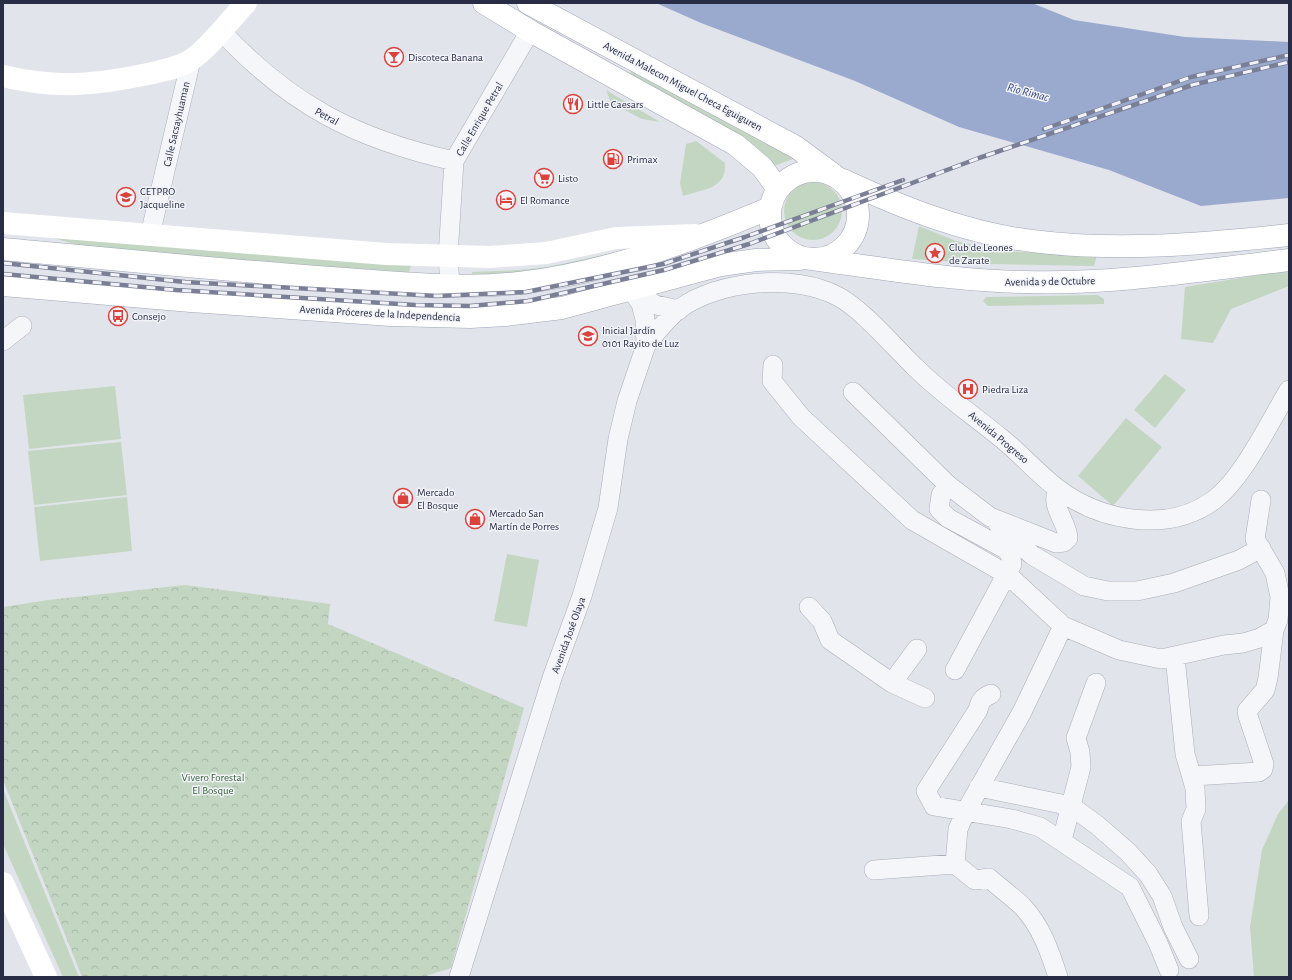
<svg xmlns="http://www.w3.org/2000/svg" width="1292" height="980" font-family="'Alegreya Sans',sans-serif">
<defs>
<pattern id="forest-crowns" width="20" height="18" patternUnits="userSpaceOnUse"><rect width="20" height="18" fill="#c3d6c2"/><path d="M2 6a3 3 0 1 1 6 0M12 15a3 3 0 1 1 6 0" fill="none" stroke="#a8b8a8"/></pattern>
</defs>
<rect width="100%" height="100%" fill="#e2e4eb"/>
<path fill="#c3d6c2" d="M 632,69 L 796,158 L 771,167 L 629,76 Z
M 606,90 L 660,122 L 642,119 L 611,103 Z
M 696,141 L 725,163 C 727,189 703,189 683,196 L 680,183 L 686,144 Z
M784 211a29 29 0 1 1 58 0a29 29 0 1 1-58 0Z
M 919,226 L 956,241 L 998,251 L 1097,255 L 1094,266 L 990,264 L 912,259 Z
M 53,238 L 411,265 L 409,272 L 324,269 L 89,248 Z
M 608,254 L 609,259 L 549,272 L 473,277 L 472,272 L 519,270 L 547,267 Z
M 1289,270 L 1289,286 L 1231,309 L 1213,343 L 1181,339 L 1185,287 Z
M 1098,295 L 1104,299 L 1104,304 L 988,306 L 983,301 L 986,297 Z
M 1165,374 L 1186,390 L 1155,428 L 1134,410 Z
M 115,386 L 121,439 L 29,449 L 23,395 Z
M 1126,418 L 1162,447 L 1113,506 L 1078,476 Z
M 121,442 L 127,495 L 34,505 L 28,451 Z
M 127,497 L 132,551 L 40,561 L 34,507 Z
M 507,554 L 539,560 L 527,627 L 494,621 Z
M 3,789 L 79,977 L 63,977 L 3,844 Z
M 1289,800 L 1289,977 L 1254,977 L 1250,927 L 1262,850 L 1278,814 Z"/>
<path fill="url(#forest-crowns)" d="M 185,585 L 330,604 L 328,624 L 524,708 L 451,968 L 423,977 L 82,977 L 3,780 L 3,607 L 48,600 Z"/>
<path fill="#9aa9ce" d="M 656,3 L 1032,3 L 1074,20 L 1185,37 L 1289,42 L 1289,198 L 1201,206 L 1109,170 L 959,127 L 855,81 L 701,23 Z"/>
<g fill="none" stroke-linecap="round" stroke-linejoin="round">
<g stroke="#aaadb9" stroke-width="20">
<path id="street" d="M 221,31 C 290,105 356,139 454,161
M 150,235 L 191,60
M 450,285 L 448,256 L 454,161 L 530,31
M 633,291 L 656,305 L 679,310
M 3,341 L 22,326
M 646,345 C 656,333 666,319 679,309 C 719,280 795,273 839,297 C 863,310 895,348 916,368 C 942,394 973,415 1001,438 C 1021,454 1038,474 1058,489 C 1101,521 1168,534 1214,500 C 1244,477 1269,423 1289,390
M 773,365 L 772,381 L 801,417 L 912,520 L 1008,575 L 1063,626 L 1119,650 L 1161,659 L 1224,645 L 1243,643 L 1260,638 L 1274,630
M 853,392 L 948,485 L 990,517 L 1056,543 L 1064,542 L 1068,538 C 1068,523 1048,503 1059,490
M 948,485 L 941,495 L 939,509 L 948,518 L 1007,550 L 1011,557 L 1012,564 L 955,670
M 998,524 L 1032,555 L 1084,586 L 1108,591 L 1137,591 L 1174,583 L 1239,560 L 1261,548
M 809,607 L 822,621 L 830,640 L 892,683 L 925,698
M 1175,657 L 1185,754 L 1195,788 L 1196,809 L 1191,821 L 1199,916
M 892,683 L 917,649
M 991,694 C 982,698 980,701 978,710 L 926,791 L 934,806 L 1012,819 L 1040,827 L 1130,887 L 1158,943 L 1169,970
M 1193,776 L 1259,772 L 1263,769 L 1264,764 L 1248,716 L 1247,711 L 1265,690 L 1268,678 L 1274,630 L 1278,620 L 1280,597 L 1275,573 L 1255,539 L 1261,500
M 979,787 L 1071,806 L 1097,825 L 1128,852 L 1148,874 L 1162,896 L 1173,927 L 1189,959
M 1062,840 L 1081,767 L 1080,752 L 1076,738 L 1096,683
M 955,864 L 958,829 L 966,811 L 1022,712 L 1063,626
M 874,870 L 955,864 L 975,880 L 989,878 C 1000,888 1013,897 1023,907 C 1041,926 1050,952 1058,977
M 459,977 L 552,678 L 582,596 L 608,508 L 618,439 L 627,401 L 646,345 L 645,319 L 641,304 L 632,290"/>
</g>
<g stroke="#a0a5b8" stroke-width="23">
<path id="primary" d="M 484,3 L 530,31 L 736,145 L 762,167 L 778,189
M 528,3 L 796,147 L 834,175
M770 215a44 44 0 1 1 88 0a44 44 0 1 1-88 0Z
M 843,180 C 903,208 966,233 1032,241 C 1117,252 1204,244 1289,235
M 3,249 C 112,259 222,270 331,278 C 393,282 457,290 519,283 C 606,273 689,242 770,208
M 811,259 C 882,268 953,281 1024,282 C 1112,285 1202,270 1289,260
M 3,285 L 191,301 L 391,315 L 470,317 L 506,315 L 562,308 L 721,265 L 756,260 L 800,259"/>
</g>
<use href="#street" stroke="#f5f6f9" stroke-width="19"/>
<path stroke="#fff" stroke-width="22" d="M 3,76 C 56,89 95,85 148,74 C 161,71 179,68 191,60 C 209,48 230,20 246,3
M 3,223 L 386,254 L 490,257 L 546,253 L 616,238 L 696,235
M 3,883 L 46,977"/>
<use href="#primary" stroke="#fff" stroke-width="22"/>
<g stroke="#7a7f96" stroke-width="4.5">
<path id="rail" d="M 1044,129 L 1191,77 L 1289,55
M 3,263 L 185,282 L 437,296 L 526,292 L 663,264 L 745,237 L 903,180
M 3,274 L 176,290 L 415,305 L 470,306 L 528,301 L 664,270 L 749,244 L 979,158 L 1192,85 L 1289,62"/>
</g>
<use href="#rail" stroke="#f2f3f8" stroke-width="3" stroke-dasharray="9" stroke-linecap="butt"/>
</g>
<defs>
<g id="bar-ring" transform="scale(1)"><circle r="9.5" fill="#f2f3f8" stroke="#da433d" stroke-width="1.5"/><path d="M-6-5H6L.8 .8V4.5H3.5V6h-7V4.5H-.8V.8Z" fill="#da433d"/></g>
<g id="restaurant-ring" transform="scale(1)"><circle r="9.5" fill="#f2f3f8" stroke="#da433d" stroke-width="1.5"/><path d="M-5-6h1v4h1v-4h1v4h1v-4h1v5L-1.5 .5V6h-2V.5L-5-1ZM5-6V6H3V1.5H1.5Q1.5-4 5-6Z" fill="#da433d"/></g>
<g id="fuel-ring" transform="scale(1)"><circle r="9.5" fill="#f2f3f8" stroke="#da433d" stroke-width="1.5"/><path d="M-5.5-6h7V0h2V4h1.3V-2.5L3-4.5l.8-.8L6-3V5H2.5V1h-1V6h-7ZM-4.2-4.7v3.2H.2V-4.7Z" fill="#da433d"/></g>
<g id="supermarket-ring" transform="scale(1)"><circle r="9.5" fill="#f2f3f8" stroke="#da433d" stroke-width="1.5"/><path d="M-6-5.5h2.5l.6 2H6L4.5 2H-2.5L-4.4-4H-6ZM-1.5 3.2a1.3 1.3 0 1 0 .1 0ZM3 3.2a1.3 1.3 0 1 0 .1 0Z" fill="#da433d"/></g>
<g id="university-ring" transform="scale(1)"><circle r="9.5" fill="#f2f3f8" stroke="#da433d" stroke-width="1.5"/><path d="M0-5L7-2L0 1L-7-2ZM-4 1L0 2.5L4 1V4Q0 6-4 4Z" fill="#da433d"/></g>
<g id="hotel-ring" transform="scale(1)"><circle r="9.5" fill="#f2f3f8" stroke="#da433d" stroke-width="1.5"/><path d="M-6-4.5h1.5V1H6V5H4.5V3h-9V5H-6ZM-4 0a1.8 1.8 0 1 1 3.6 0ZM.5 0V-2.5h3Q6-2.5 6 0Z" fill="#da433d"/></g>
<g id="sight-ring" transform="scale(1)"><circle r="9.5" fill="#f2f3f8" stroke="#da433d" stroke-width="1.5"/><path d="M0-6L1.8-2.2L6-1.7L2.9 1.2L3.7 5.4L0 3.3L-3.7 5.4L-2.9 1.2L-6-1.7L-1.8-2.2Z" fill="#da433d"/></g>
<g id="bus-ring" transform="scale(1)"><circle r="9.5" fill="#f2f3f8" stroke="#da433d" stroke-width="1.5"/><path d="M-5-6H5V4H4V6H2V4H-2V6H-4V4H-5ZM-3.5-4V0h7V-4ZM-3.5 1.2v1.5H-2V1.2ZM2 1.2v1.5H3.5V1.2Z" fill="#da433d"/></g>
<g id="school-ring" transform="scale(1)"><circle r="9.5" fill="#f2f3f8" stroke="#da433d" stroke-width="1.5"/><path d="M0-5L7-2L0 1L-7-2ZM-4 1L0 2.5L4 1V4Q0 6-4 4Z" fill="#da433d"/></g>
<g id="hospital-ring" transform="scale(1)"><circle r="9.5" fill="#f2f3f8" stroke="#da433d" stroke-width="1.5"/><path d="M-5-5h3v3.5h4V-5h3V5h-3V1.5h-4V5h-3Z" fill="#da433d"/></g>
<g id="shop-ring" transform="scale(1)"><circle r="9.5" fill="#f2f3f8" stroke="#da433d" stroke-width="1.5"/><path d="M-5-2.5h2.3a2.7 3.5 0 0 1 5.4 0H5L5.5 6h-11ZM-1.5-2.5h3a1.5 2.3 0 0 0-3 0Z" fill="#da433d"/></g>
</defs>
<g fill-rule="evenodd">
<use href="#bar-ring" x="394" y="57"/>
<use href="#restaurant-ring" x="573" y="104"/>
<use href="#fuel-ring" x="613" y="159"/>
<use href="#supermarket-ring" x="544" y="178"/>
<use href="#university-ring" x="126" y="197"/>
<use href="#hotel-ring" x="506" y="200"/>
<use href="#sight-ring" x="935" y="253"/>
<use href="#bus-ring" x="118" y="316"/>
<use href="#school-ring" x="588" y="336"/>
<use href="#hospital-ring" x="968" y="389"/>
<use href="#shop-ring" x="403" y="498"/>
<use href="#shop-ring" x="475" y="519"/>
</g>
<g text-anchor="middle" stroke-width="3" stroke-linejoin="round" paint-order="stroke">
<g font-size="11" fill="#282d45" stroke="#f2f3f8" text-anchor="start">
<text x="408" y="61">Discoteca Banana</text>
<text x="587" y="108">Little Caesars</text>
<text x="627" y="163">Primax</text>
<text x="558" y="182">Listo</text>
<text x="140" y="195">CETPRO<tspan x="140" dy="13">Jacqueline</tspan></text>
<text x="520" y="204">El Romance</text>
<text x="949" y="251">Club de Leones<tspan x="949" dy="13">de Zarate</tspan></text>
<text x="132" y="320">Consejo</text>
<text x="602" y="334">Inicial Jardín<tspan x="602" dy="13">0101 Rayito de Luz</tspan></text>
<text x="982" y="393">Piedra Liza</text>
<text x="417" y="496">Mercado<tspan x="417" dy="13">El Bosque</tspan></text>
<text x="489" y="517">Mercado San<tspan x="489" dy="13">Martín de Porres</tspan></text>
</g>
<g font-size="11" fill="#282d45" stroke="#f2f3f8">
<text transform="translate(683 86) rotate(28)" y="4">Avenida Malecon Miguel Checa Eguiguren</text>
<text transform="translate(327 116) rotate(29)" y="4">Petral</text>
<text transform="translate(479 119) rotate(-60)" y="4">Calle Enrique Petral</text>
<text transform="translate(176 124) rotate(-77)" y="4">Calle Sacsayhuaman</text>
<text transform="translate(1050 281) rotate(-1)" y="4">Avenida 9 de Octubre</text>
<text transform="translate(380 313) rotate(3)" y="4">Avenida Próceres de la Independencia</text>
<text transform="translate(999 437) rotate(40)" y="4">Avenida Progreso</text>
<text transform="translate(568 635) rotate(-70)" y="4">Avenida José Olaya</text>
</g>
<g font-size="11" fill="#346234" stroke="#f2f3f8">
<text x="213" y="781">Vivero Forestal<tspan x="213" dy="13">El Bosque</tspan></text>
</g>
<g font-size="12" font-style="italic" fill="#2e427d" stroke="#f2f3f8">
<text transform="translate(1028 92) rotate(15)" y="4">Río Rímac</text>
</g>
</g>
<rect width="1292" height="980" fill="none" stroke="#282d45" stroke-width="8"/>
</svg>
